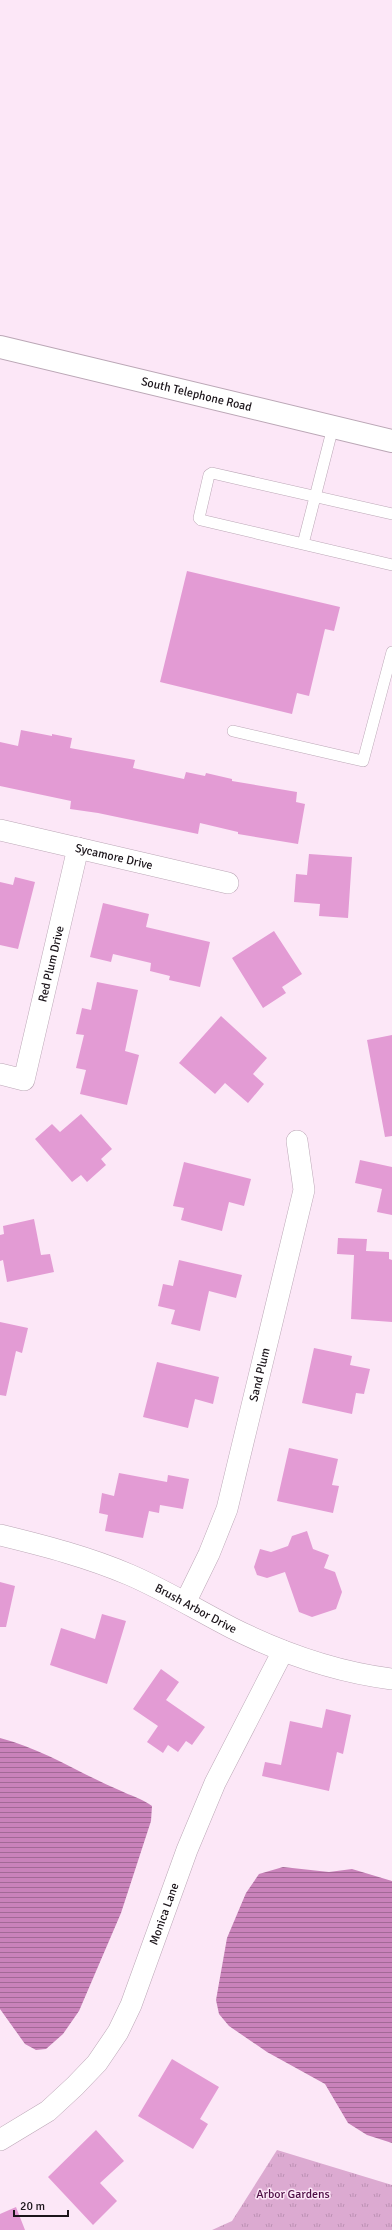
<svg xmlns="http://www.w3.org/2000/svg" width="392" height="2230" font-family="Signika,sans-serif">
<defs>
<pattern id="park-tufts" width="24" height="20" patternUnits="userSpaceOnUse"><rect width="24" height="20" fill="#dcaad1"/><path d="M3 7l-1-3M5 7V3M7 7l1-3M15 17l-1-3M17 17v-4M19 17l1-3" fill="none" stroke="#bc91b3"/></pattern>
<pattern id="water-rules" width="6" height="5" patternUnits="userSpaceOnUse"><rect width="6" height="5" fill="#c982ba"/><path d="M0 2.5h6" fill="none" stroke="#a26996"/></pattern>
</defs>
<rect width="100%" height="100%" fill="#fce7f7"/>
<path fill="url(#park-tufts)" d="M 277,2150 L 392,2185 L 392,2230 L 212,2230 L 232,2221 Z"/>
<path fill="url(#water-rules)" d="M 0,1738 C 43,1749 79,1773 119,1790 C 131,1796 141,1798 152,1806 L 151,1821 L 121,1913 L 79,2011 L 63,2034 L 46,2049 L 36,2050 L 25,2044 L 0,2009 Z
M 283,1867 L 329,1872 L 352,1869 L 392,1881 L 392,2143 L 367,2135 L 348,2123 L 325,2084 L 267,2052 L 229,2026 L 219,2014 L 216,2000 L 227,1938 L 246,1893 L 259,1874 Z"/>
<path fill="#e39bd4" d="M 187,571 L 340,607 L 334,631 L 325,629 L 309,696 L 297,693 L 292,714 L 160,682 Z
M 21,730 L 52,736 L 52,734 L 72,738 L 70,748 L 135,760 L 133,768 L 184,779 L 186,772 L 205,776 L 206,773 L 232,779 L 232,781 L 297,792 L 296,802 L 305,804 L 298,844 L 238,834 L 238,832 L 200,823 L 198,834 L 98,813 L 70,809 L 71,801 L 0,786 L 0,742 L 18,746 Z
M 309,854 L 352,857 L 348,918 L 319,916 L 320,904 L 294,902 L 296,874 L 307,875 Z
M 15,877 L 35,882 L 18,949 L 0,945 L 0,882 L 13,885 Z
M 103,903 L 149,914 L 146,927 L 210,942 L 200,987 L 169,980 L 170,976 L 150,971 L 151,963 L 113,954 L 111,962 L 90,957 Z
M 274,931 L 302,974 L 282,987 L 286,993 L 263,1008 L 232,958 Z
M 97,982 L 138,990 L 125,1051 L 139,1055 L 127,1105 L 80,1094 L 86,1070 L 76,1068 L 84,1035 L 76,1034 L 82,1008 L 91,1010 Z
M 221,1016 L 267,1058 L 253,1074 L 264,1084 L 248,1103 L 225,1083 L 215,1094 L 179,1063 Z
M 392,1035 L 392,1136 L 385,1137 L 367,1040 Z
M 81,1114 L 112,1149 L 101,1159 L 106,1165 L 87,1182 L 81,1175 L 72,1182 L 35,1139 L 52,1124 L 60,1132 Z
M 360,1160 L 392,1167 L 392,1215 L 377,1212 L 382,1189 L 355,1183 Z
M 184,1162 L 251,1179 L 244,1206 L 229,1202 L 222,1231 L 181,1220 L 184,1208 L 173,1206 Z
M 34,1219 L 41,1255 L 50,1254 L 54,1272 L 7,1282 L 3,1260 L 0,1261 L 0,1235 L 4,1234 L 3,1226 Z
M 338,1238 L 367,1239 L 366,1251 L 389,1252 L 389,1259 L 392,1260 L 392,1322 L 351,1319 L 354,1255 L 337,1254 Z
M 179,1260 L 242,1275 L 236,1298 L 209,1291 L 200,1331 L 171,1324 L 175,1310 L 158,1306 L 163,1284 L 173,1286 Z
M 0,1322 L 28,1328 L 22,1353 L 16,1351 L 6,1396 L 0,1395 Z
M 314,1348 L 352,1356 L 350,1365 L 370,1369 L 364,1394 L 356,1393 L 352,1414 L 302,1403 Z
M 157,1362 L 219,1377 L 213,1404 L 195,1399 L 188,1428 L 143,1417 Z
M 289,1448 L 338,1459 L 332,1485 L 339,1486 L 333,1513 L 277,1501 Z
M 119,1473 L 167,1482 L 168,1475 L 189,1479 L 183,1509 L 160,1505 L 159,1513 L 149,1511 L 143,1538 L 105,1531 L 108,1515 L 99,1513 L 102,1493 L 114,1496 Z
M 307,1531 L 313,1549 L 329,1555 L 324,1568 L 335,1572 L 342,1592 L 336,1609 L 312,1617 L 299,1612 L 285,1572 L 267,1578 L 257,1575 L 254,1567 L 260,1549 L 271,1552 L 288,1546 L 292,1536 Z
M 0,1582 L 15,1586 L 6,1627 L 0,1627 Z
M 102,1614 L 126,1621 L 107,1684 L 50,1665 L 61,1628 L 95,1639 Z
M 161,1669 L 179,1682 L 166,1700 L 205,1727 L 192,1745 L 186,1741 L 178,1752 L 168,1745 L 163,1753 L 147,1742 L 158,1726 L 133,1709 Z
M 326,1709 L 351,1715 L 343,1754 L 337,1752 L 329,1791 L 262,1776 L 265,1762 L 281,1765 L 290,1721 L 322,1728 Z
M 172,2059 L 219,2087 L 200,2119 L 208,2124 L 193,2149 L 138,2116 Z
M 96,2130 L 124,2161 L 100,2183 L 117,2201 L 93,2225 L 48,2177 Z
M 16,2207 L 25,2230 L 0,2230 L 0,2214 Z"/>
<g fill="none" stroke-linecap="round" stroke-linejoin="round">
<g stroke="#bba7b6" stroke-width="12">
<path id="service" d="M 392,514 L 212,473 L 209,475 L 199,518 L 201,520 L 392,565
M 303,544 L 333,427
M 233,731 L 363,761 L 392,652"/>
</g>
<g stroke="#bba7b6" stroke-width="22">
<g id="minor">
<path id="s1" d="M 0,830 L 228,883"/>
<path id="s2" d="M 0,1074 L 24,1080 L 78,848"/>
<path id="s3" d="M 0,1535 C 45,1546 88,1557 130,1575 C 165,1590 197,1610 232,1628 C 282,1653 336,1672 392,1679"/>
<path id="s4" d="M 186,1601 L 209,1554 L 227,1509 L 304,1190 L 297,1141"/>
<path id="s5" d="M 0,2140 L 48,2111 L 75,2086 L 97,2063 L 118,2032 L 131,2005 L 187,1850 L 215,1783 L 283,1651"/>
</g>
</g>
<g stroke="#bba7b6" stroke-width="24">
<g id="secondary">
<path id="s6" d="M 0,347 L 392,441"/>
</g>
</g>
<use href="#service" stroke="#fff" stroke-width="11"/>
<use href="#minor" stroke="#fff" stroke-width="21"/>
<use href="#secondary" stroke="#fff" stroke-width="22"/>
</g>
<g text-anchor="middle" stroke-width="3" stroke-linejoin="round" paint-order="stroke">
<g font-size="12" fill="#1b141a" stroke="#fce7f7">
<text dy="4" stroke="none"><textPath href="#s6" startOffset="202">South Telephone Road</textPath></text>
<text dy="4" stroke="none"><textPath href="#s1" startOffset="117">Sycamore Drive</textPath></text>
<text dy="4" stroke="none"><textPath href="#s2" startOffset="144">Red Plum Drive</textPath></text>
<text dy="4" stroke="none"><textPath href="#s4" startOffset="239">Sand Plum</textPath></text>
<text dy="4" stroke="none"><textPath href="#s3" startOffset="210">Brush Arbor Drive</textPath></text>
<text dy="4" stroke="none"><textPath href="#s5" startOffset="289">Monica Lane</textPath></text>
</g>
<g font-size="12" fill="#4e0e45" stroke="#fce7f7">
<text x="293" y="2198">Arbor Gardens</text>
</g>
</g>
<path d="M14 2210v6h54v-6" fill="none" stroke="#1b141a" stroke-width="2"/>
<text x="20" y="2210" font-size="12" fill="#1b141a" stroke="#fce7f7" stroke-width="3" paint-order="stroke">20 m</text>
</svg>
